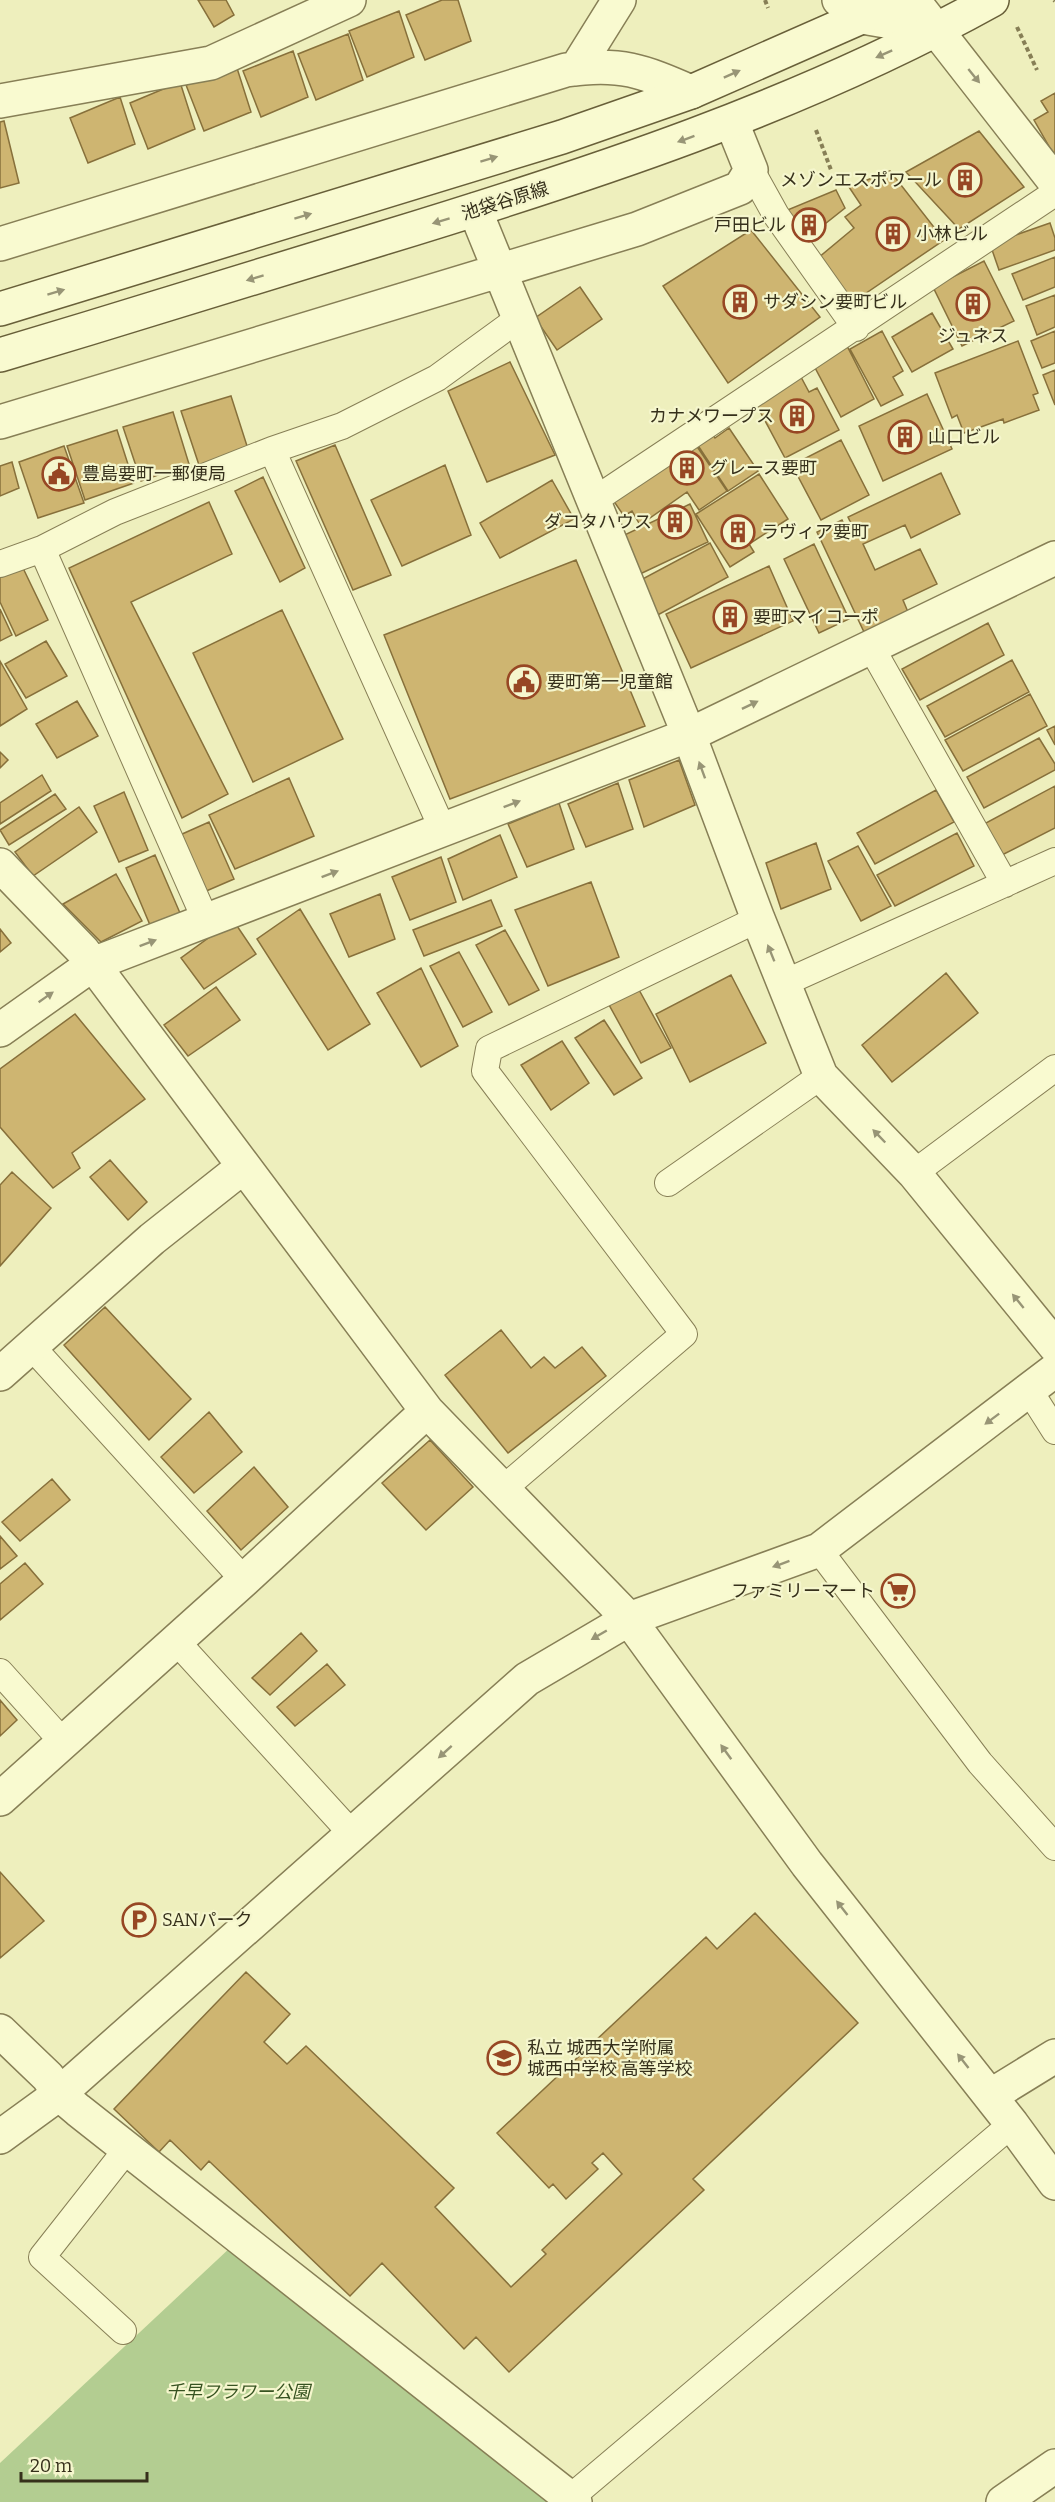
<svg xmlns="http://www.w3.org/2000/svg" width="1055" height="2502" font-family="Bitter,'Noto Sans JP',serif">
<rect width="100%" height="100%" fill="#eeefbd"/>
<path fill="#b3cd91" d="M 232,2246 L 556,2502 L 0,2502 L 0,2463 Z"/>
<path fill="#ceb571" stroke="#87703b" stroke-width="1.5" d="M 198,0 L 226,0 L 234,15 L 214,27 Z
M 442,0 L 458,0 L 471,41 L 425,60 L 406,15 Z
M 399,11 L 414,57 L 367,77 L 349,31 Z
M 348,34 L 363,80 L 316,100 L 298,54 Z
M 293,51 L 308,97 L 261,117 L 243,71 Z
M 236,65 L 251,112 L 204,131 L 186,85 Z
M 180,82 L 195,129 L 148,149 L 130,103 Z
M 1055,93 L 1055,157 L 1034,120 L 1048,112 L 1041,101 Z
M 120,97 L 135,144 L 88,163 L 70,118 Z
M 4,121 L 19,183 L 0,188 L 0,122 Z
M 979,131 L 1024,187 L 959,229 L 906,172 Z
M 890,171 L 944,240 L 853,302 L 818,258 L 854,228 L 845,217 L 861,205 L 849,187 Z
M 836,190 L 845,208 L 806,239 L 785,211 Z
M 1050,223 L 1055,238 L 1055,250 L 999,270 L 990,244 Z
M 751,230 L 820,317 L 728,383 L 663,286 Z
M 1055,257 L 1055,287 L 1023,300 L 1012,274 Z
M 984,261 L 1014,321 L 962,346 L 933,287 Z
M 580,287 L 602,319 L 557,350 L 535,318 Z
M 1055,295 L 1055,327 L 1037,335 L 1026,306 Z
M 932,313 L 953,349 L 912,372 L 892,337 Z
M 882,331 L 903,371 L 893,377 L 903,395 L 881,406 L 850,349 Z
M 1055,331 L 1055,363 L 1042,368 L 1031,341 Z
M 1018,341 L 1038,393 L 1033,395 L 1039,410 L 1004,423 L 1003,419 L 964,433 L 957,415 L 952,418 L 935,373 Z
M 846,344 L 874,399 L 841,417 L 812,362 Z
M 510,362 L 555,455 L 487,482 L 448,391 Z
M 1055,370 L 1055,405 L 1043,375 Z
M 801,377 L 809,392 L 817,388 L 839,430 L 785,458 L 755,402 Z
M 927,394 L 952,449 L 883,481 L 859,426 Z
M 231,396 L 248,449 L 199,465 L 181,411 Z
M 173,412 L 189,464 L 141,481 L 123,427 Z
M 729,428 L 758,471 L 728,491 L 697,444 L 712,433 L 715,438 Z
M 117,430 L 134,483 L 85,500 L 67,446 Z
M 841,440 L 869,495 L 821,520 L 792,465 Z
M 335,445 L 391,575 L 353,590 L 296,461 Z
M 696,445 L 727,491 L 699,510 L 687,492 L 640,525 L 632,511 L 624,516 L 613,500 Z
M 64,446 L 84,503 L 38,518 L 19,462 Z
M 12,462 L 19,488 L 0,496 L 0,466 Z
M 445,465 L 471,535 L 402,566 L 371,500 Z
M 941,473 L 960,514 L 911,538 L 905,525 L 863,544 L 875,570 L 920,549 L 937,584 L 903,600 L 908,612 L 864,632 L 817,532 L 842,520 L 851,539 L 857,536 L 848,517 Z
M 759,474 L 788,519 L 749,544 L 754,552 L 730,567 L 696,514 Z
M 263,477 L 305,568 L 280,582 L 235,491 Z
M 552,480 L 574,519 L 500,558 L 480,523 Z
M 209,502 L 232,554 L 131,602 L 228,794 L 182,818 L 69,568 Z
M 690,504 L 708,542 L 640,574 L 616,539 Z
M 710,543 L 728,577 L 654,617 L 635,583 Z
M 814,544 L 849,619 L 819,633 L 784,559 Z
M 576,560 L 645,726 L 450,799 L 384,635 Z
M 22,566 L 48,620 L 16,636 L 0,602 L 0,577 Z
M 769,566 L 793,621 L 691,668 L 666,614 Z
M 0,609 L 12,635 L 0,641 Z
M 282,610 L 343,739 L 253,782 L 193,653 Z
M 988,623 L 1004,655 L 920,700 L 902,669 Z
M 46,641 L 67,676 L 26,698 L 5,664 Z
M 1012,660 L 1029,692 L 945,737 L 927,706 Z
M 0,661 L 27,709 L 0,726 Z
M 1030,694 L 1047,726 L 963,771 L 945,740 Z
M 77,701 L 98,736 L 57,758 L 36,724 Z
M 1055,726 L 1055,745 L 1047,730 Z
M 1039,738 L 1055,764 L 1055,770 L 984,808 L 967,777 Z
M 0,752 L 8,760 L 0,768 Z
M 679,760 L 695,805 L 644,827 L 629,780 Z
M 42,775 L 51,791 L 0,824 L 0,803 Z
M 289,778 L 314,836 L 235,869 L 209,815 Z
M 618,783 L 633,829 L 586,847 L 568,804 Z
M 1055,786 L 1055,828 L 1002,855 L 984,824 Z
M 936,790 L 954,822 L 875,864 L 857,833 Z
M 124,792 L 148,850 L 119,862 L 94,806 Z
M 55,794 L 66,809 L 9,845 L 0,830 Z
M 559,803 L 574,849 L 527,867 L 508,824 Z
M 79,807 L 97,832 L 33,876 L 15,852 Z
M 209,822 L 234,879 L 204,892 L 180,835 Z
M 957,833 L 974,866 L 895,906 L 877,875 Z
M 500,835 L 517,877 L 463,900 L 448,859 Z
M 816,843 L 831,889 L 781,909 L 766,863 Z
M 858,846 L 891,906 L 861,921 L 828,861 Z
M 155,855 L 180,913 L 150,925 L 126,868 Z
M 441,857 L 456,902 L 410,920 L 392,877 Z
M 116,874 L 142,921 L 101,942 L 63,904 Z
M 591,882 L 619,957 L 548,986 L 515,910 Z
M 380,894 L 395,939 L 349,957 L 330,914 Z
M 491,900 L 502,926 L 424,956 L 413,930 Z
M 300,909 L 370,1024 L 328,1050 L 257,939 Z
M 233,920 L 256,954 L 204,989 L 181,958 Z
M 0,929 L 11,943 L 0,952 Z
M 505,930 L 539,990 L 509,1005 L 476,945 Z
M 459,952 L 492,1012 L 463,1027 L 430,966 Z
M 421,968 L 458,1046 L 421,1067 L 377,993 Z
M 946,973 L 978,1013 L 892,1082 L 862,1045 Z
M 731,975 L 766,1043 L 690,1082 L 656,1014 Z
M 216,987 L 240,1020 L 188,1056 L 164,1025 Z
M 638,988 L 671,1048 L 641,1063 L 608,1003 Z
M 75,1014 L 145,1099 L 72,1153 L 80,1168 L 53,1188 L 0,1127 L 0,1069 Z
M 604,1020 L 642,1078 L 614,1095 L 575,1038 Z
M 562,1041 L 589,1083 L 551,1110 L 521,1065 Z
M 110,1160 L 147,1202 L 128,1220 L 90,1177 Z
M 12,1172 L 51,1208 L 0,1266 L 0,1185 Z
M 105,1307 L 191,1399 L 149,1440 L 64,1345 Z
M 501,1330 L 531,1368 L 544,1357 L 555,1368 L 582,1347 L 606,1376 L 508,1453 L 445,1375 Z
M 209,1412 L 242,1452 L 194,1493 L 161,1457 Z
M 430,1440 L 473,1487 L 426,1530 L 382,1483 Z
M 254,1467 L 288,1507 L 241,1550 L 207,1511 Z
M 52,1479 L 70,1500 L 20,1541 L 2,1522 Z
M 0,1536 L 17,1556 L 0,1569 Z
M 25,1563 L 43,1584 L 0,1620 L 0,1584 Z
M 301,1633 L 317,1651 L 270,1695 L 252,1678 Z
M 327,1664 L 345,1685 L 295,1726 L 277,1707 Z
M 0,1700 L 17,1720 L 0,1736 Z
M 0,1872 L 44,1921 L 0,1958 Z
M 755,1913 L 858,2023 L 693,2179 L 704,2190 L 509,2372 L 476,2337 L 464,2349 L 382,2263 L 350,2296 L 209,2161 L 201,2170 L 170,2140 L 159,2152 L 114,2109 L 246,1972 L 290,2014 L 264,2042 L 287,2064 L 306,2046 L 454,2188 L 435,2207 L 511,2287 L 546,2254 L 542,2250 L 622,2174 L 603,2153 L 592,2163 L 598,2169 L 566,2199 L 553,2184 L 549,2188 L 497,2133 L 706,1937 L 717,1949 Z"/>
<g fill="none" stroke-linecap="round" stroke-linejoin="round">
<g stroke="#877f56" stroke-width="28">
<path id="lane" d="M 751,170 L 776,215 L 856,328
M 272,450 L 443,830
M 593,501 L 1055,193
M 42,549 L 206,921
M 0,564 L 42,549 L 115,512 L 272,450 L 342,426 L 437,378 L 518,319
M 871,647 L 1005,884
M 784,983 L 1055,861
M 914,1173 L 1055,1068
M 668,1183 L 821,1076
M 31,1346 L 244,1580
M 1029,1390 L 1055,1431
M 504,1488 L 684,1334 L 485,1071 L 489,1049 L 758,919
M 819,1550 L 980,1763 L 1055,1847
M 176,1641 L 353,1835
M 0,1672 L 63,1742
M 123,2331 L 42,2257 L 127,2149
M 570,2498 L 1012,2124"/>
</g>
<g stroke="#877f56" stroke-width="36">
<path id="street" d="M 839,0 L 862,17 L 938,30
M 913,0 L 1055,182
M 576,69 L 619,0
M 0,101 L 211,63 L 349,0
M 475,210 L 689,735 L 758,919 L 821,1076 L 914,1173 L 1055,1346
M 0,244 L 566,70 C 620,62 643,71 691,92
M 0,422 L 637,229 L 740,188 L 751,170 L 732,123
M 0,865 L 83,951 L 427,1411 L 629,1619 L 807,1864 L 1012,2124 L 1055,2183
M 0,1030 L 93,964 L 689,735 L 1055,558
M 0,1374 L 152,1239 L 243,1167
M 0,1799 L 244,1580 L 427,1411
M 0,2031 L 48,2077 L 59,2094 L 78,2110 L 575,2502
M 990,2096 L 1055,2056
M 0,2137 L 59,2094 L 527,1679 L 629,1619 L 819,1550 L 1055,1370
M 1003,2502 L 1055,2466"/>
</g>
<g stroke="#685f39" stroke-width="36">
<path id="secondary" d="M 0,309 L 562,137 L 691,92 L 900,0
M 0,355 C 127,317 254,278 380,239 C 590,175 799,107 992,0"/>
</g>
<path stroke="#877f56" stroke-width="4" stroke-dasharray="4.5 3" stroke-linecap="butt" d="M 765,0 L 768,8
M 1054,0 L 1055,1
M 1017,27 L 1037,70
M 816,130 L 831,170"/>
<use href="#lane" stroke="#f9fad0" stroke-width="26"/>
<use href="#street" stroke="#f9fad0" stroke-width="33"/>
<use href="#secondary" stroke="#f9fad0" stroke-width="33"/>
</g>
<defs><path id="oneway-solid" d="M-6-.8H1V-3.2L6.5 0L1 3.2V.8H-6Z" transform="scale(1.5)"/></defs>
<g fill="#989576">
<use href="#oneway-solid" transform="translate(884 54) rotate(156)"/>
<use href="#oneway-solid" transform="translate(732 74) rotate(-24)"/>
<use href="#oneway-solid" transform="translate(974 76) rotate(51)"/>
<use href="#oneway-solid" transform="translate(686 139) rotate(160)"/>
<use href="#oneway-solid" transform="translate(489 159) rotate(-17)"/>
<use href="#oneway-solid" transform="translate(303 216) rotate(-17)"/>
<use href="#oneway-solid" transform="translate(441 221) rotate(163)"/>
<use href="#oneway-solid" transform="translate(255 278) rotate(163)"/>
<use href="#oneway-solid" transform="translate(56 292) rotate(-17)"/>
<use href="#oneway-solid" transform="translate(750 705) rotate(-26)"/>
<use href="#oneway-solid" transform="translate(702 770) rotate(-110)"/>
<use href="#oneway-solid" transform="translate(512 804) rotate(-21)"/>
<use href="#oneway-solid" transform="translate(330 874) rotate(-21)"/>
<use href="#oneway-solid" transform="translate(148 943) rotate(-21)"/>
<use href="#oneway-solid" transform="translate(771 953) rotate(-112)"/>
<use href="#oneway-solid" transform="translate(46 997) rotate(-35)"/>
<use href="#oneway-solid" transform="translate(879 1136) rotate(-134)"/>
<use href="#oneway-solid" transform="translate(1018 1301) rotate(-129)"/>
<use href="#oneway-solid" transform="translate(992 1419) rotate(143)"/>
<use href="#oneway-solid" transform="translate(781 1564) rotate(160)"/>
<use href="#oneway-solid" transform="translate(599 1635) rotate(150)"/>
<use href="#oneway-solid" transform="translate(445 1752) rotate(138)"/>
<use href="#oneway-solid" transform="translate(726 1752) rotate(-126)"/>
<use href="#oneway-solid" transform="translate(842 1908) rotate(-128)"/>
<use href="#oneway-solid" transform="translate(963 2061) rotate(-128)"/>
</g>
<defs>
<g id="building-ring" transform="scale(1.725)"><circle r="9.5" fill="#f5f6cd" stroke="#974724" stroke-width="1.5"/><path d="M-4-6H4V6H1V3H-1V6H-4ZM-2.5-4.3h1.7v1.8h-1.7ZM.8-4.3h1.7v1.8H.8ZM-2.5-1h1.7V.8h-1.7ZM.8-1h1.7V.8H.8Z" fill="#974724"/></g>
<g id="civic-ring" transform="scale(1.725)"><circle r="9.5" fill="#f5f6cd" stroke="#974724" stroke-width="1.5"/><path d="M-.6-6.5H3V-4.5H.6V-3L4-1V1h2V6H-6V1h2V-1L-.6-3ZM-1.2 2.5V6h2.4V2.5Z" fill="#974724"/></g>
<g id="supermarket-ring" transform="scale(1.725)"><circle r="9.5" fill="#f5f6cd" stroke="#974724" stroke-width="1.5"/><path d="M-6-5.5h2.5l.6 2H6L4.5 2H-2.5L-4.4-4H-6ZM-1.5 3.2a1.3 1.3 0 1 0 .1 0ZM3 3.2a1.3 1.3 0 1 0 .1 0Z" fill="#974724"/></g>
<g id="parking-ring" transform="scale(1.725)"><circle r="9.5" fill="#f5f6cd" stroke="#974724" stroke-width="1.5"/><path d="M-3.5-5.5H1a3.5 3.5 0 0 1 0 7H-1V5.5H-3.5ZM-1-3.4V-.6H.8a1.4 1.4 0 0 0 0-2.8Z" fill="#974724"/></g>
<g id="school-ring" transform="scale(1.725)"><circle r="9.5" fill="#f5f6cd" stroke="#974724" stroke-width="1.5"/><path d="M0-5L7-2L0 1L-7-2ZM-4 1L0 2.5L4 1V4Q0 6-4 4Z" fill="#974724"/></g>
</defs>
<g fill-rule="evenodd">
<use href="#building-ring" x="965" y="180"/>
<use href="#building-ring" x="809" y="225"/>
<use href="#building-ring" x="893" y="234"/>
<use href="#building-ring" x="740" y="302"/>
<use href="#building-ring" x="973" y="304"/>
<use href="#building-ring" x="797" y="416"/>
<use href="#building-ring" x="905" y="437"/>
<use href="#building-ring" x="687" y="468"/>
<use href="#civic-ring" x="59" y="474"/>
<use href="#building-ring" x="675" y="522"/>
<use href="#building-ring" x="738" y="532"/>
<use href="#building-ring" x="730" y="617"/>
<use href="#civic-ring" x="524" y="682"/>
<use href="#supermarket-ring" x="898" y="1591"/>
<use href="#parking-ring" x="139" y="1920"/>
<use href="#school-ring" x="504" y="2058"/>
</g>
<g text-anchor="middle" stroke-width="4.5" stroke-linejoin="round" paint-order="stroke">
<g font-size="18" fill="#36301b" stroke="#f5f6cd" text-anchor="start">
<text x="942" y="186" text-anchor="end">メゾンエスポワール</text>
<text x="786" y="231" text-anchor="end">戸田ビル</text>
<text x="916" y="240">小林ビル</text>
<text x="763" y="308">サダシン要町ビル</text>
<text x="973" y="342" text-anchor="middle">ジュネス</text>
<text x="774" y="422" text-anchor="end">カナメワープス</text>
<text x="928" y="443">山口ビル</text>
<text x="710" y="474">グレース要町</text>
<text x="82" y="480">豊島要町一郵便局</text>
<text x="652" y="528" text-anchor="end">ダコタハウス</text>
<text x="761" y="538">ラヴィア要町</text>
<text x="753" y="623">要町マイコーポ</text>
<text x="547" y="688">要町第一児童館</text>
<text x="875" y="1597" text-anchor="end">ファミリーマート</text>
<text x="162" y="1926">SANパーク</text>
<text x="527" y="2054">私立 城西大学附属<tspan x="527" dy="21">城西中学校 高等学校</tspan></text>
</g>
<g font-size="18" fill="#36301b" stroke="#f5f6cd">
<text transform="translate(505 201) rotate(-17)" y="6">池袋谷原線</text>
</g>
<g font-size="18" font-style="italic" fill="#375321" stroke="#f5f6cd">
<text x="238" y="2398">千早フラワー公園</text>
</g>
</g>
<path d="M21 2472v9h126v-9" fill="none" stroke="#36301b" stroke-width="3"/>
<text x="30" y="2472" font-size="18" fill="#36301b" stroke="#f5f6cd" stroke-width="4.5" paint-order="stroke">20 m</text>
</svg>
